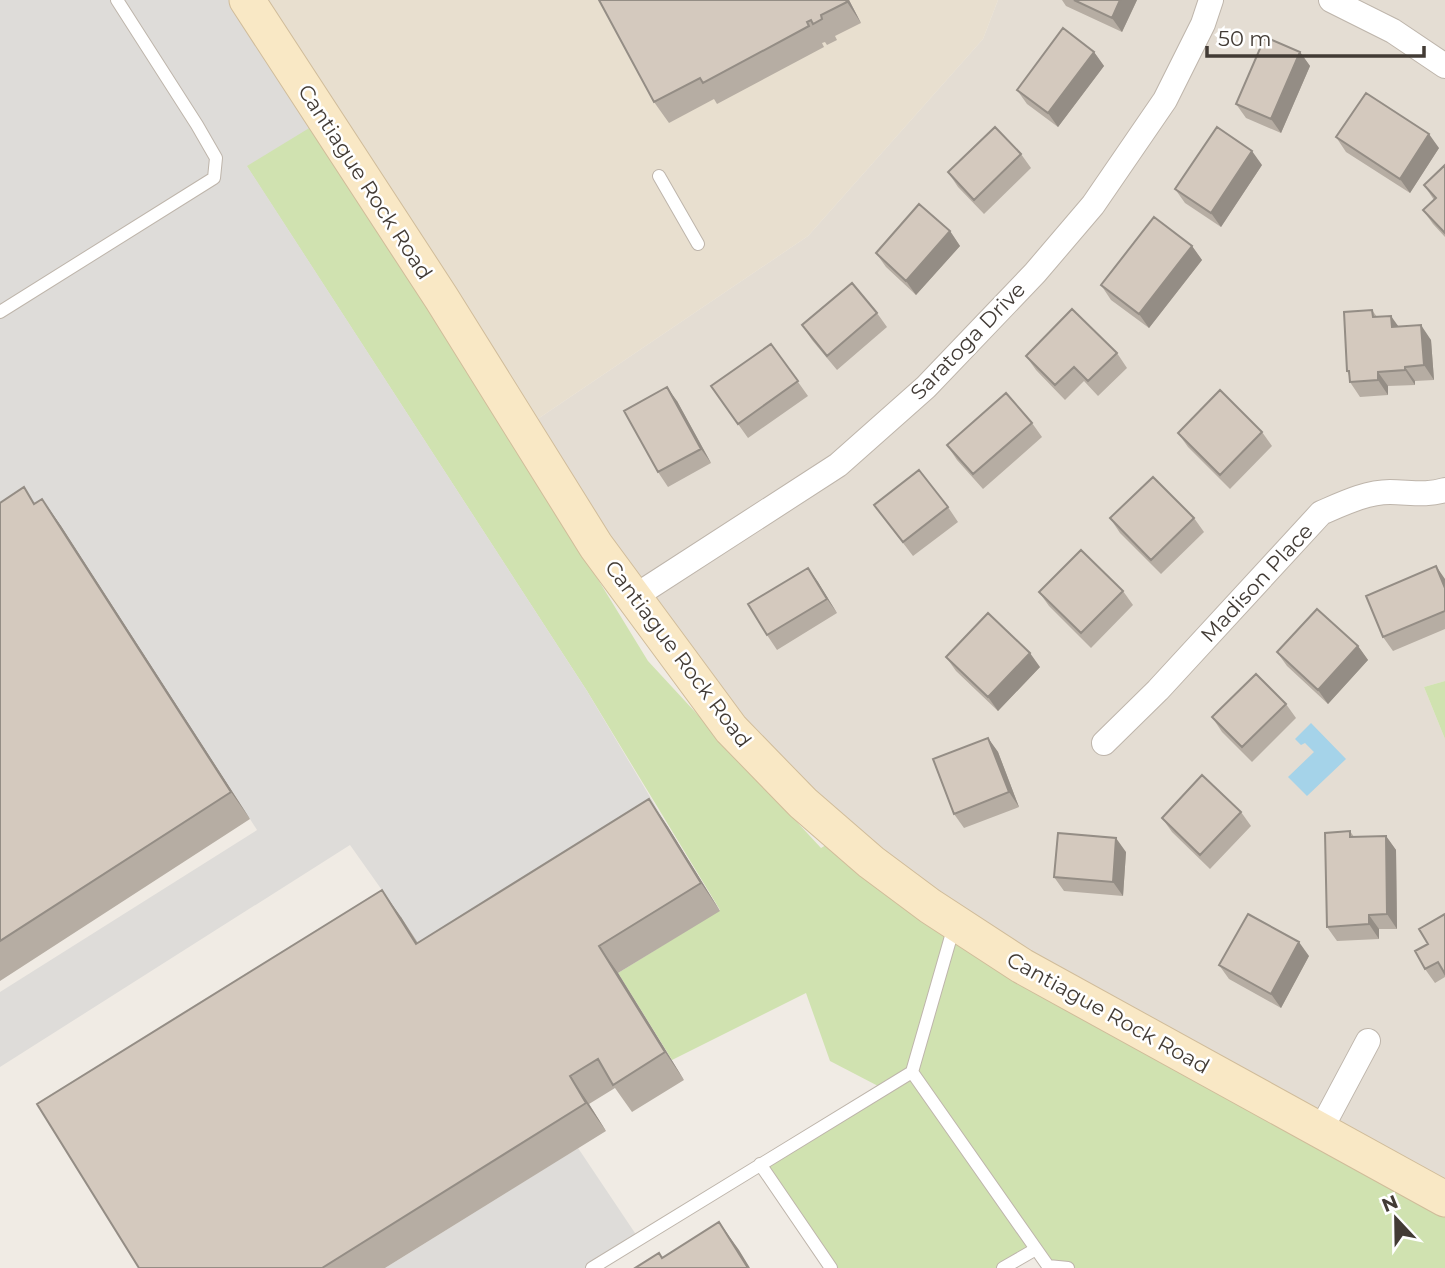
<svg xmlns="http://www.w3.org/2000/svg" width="1445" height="1268" font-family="Montserrat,sans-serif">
<rect width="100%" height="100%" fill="#f0ebe4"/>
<path fill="#e4ddd3" d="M 998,0 L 1445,0 L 1445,681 L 1424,687 L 1445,739 L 1445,1199 L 1022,966 L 803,803 L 523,429 L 808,236 L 983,39 Z"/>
<path fill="#e8dfcf" d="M 246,0 L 998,0 L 983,39 L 808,236 L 523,429 Z"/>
<path fill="#d0e2b0" d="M 139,0 L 243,0 L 648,661 L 821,848 L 841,836 L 871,862 L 1445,1199 L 1445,1268 L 1068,1268 L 1048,1266 L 1036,1249 L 1003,1268 L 831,1268 L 760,1164 L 880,1087 L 830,1061 L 806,993 L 672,1060 L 618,973 L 720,910 L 587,691 Z
M 1445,681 L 1445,739 L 1424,687 Z"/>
<path fill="#dedcd9" d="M 0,0 L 246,0 L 324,119 L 247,166 L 587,691 L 668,827 L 435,972 L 401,917 L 350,845 L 0,1067 L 0,992 L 257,830 L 250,819 L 0,573 Z
M 578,1148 L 639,1239 L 592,1268 L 385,1268 Z"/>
<path fill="#a5d3e9" d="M 1311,723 L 1346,759 L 1307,796 L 1288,777 L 1314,752 L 1305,743 L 1301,745 L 1295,739 Z"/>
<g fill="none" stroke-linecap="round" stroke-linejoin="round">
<g stroke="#beb5ab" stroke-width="14">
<path id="lane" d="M 659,176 L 698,244
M 0,312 L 214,178 L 216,158 L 197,125 L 117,0
M 912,1072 L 1048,1266 L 1068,1268
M 760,1164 L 831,1268
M 592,1268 L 912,1072 L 954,926
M 1003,1268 L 1036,1249"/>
</g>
<g stroke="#beb5ab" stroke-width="26">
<path id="street" d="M 1331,0 L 1393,31 L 1445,66
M 634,597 L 838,465 L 926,387 L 1035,273 L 1093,205 L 1165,100 L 1203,24 L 1211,0
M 1104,743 L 1158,690 L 1321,513 C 1342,504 1366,492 1390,492 C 1409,492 1427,496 1445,490
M 1320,1131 L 1368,1041"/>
</g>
<g stroke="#d0bc9a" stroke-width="37">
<path id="secondary" d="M 247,0 L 442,299 L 596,546 L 731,729 L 803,803 L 871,862 L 930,906 L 1022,966 L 1445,1199"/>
</g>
<use href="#lane" stroke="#fff" stroke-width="12"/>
<use href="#street" stroke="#fff" stroke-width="24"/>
<use href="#secondary" stroke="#f9e8c5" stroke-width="35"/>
</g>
<path fill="#b6ada3" d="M 599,0 L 849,0 L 861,23 L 835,36 L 837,40 L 827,45 L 825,42 L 822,43 L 824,47 L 717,104 L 714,99 L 669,123 L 654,102 Z
M 1062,0 L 1137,0 L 1122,32 L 1066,6 Z
M 1094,52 L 1104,66 L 1058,127 L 1027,104 L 1017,90 Z
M 1300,52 L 1310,66 L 1281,133 L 1246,118 L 1236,104 Z
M 1336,137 L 1439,148 L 1410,193 L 1346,152 Z
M 1021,154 L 1031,168 L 984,214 L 958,187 L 948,172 Z
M 1262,165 L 1221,227 L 1185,203 L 1175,189 Z
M 1445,165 L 1445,237 L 1433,224 L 1423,210 L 1434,200 L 1424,185 Z
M 950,231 L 960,246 L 916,295 L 886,267 L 876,253 Z
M 1192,246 L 1202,260 L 1149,328 L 1111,300 L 1101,285 Z
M 1372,310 L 1377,317 L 1431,340 L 1434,380 L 1415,381 L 1415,385 L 1388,386 L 1388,395 L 1360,397 L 1350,382 L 1349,375 L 1347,371 Z
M 877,313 L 887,327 L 837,370 L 812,340 L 802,325 Z
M 771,344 L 808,396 L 748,438 L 711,386 Z
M 1117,353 L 1127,368 L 1098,396 L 1084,381 L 1065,400 L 1036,370 L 1026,356 Z
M 677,401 L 711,463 L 668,487 L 658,472 Z
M 1032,423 L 1042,437 L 983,489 L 957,460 L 947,445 Z
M 1262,432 L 1272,446 L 1230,489 L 1188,447 L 1178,433 Z
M 42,499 L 61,526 L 250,819 L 0,981 L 0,503 L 35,503 Z
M 874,505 L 948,507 L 958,522 L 913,556 Z
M 1110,518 L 1194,518 L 1204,532 L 1161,574 L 1120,533 Z
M 808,568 L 837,613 L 777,650 L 767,635 Z
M 1445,579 L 1445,629 L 1393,651 L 1383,637 Z
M 1123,591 L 1133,605 L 1091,648 L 1049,606 L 1039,592 Z
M 1358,646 L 1368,660 L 1328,704 L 1287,666 L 1277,652 Z
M 946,657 L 1040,667 L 998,711 L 956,671 Z
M 1286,704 L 1296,718 L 1252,762 L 1222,732 L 1212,717 Z
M 988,738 L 998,752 L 1019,807 L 964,828 L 954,814 Z
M 649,799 L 668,827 L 720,911 L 618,973 L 684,1080 L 632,1112 L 615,1088 L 589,1104 L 606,1131 L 385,1268 L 139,1268 L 401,917 L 418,943 Z
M 1241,812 L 1251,826 L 1210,869 L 1172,832 L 1162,818 Z
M 1350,831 L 1354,837 L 1386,836 L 1396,850 L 1397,929 L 1379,929 L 1379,939 L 1337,941 L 1327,927 Z
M 1126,852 L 1123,896 L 1064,891 L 1054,877 Z
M 1445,914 L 1445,977 L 1435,983 L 1425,969 L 1428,944 Z
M 1309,956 L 1281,1008 L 1229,979 L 1219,965 Z"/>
<path fill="#948d85" d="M 846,0 L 849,0 L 861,23 L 847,2 Z
M 1120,0 L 1137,0 L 1122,32 L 1112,18 Z
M 1094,52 L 1104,66 L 1058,127 L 1048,113 Z
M 1300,52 L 1310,66 L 1281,133 L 1271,119 Z
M 1429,134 L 1439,148 L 1410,193 L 1400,179 Z
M 1252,151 L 1262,165 L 1221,227 L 1211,213 Z
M 950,231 L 960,246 L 916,295 L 906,281 Z
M 1192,246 L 1202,260 L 1149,328 L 1139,314 Z
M 1391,316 L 1401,330 L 1392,327 Z
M 1421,325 L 1431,340 L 1434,380 L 1424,365 Z
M 1405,367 L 1415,381 L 1415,385 L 1405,370 Z
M 1378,372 L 1388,386 L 1388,395 L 1378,380 Z
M 667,387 L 677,401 L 711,463 L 701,449 Z
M 42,499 L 61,526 L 250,819 L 231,792 Z
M 1436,566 L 1445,579 L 1445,588 Z
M 808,568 L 818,582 L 837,613 L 827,599 Z
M 1358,646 L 1368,660 L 1328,704 L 1318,690 Z
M 1030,653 L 1040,667 L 998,711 L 988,697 Z
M 988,738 L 998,752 L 1019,807 L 1009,792 Z
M 649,799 L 668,827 L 720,911 L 701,883 Z
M 1386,836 L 1396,850 L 1397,929 L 1387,914 Z
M 1116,838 L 1126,852 L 1123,896 L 1113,882 Z
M 382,890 L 401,917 L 435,972 L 416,944 Z
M 1369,915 L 1379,929 L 1379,939 L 1369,924 Z
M 1299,942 L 1309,956 L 1281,1008 L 1271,994 Z
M 599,946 L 618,973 L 684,1080 L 665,1052 Z
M 570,1076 L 589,1104 L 606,1131 L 586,1103 Z
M 719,1222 L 739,1250 L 750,1268 L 748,1268 Z"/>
<path fill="#d4c9be" stroke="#948d85" stroke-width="2" d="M 599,0 L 846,0 L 847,2 L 821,15 L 822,19 L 813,24 L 811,20 L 807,22 L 809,26 L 703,83 L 700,78 L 654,102 Z
M 1074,0 L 1120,0 L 1112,18 Z
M 1063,28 L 1094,52 L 1048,113 L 1017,90 Z
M 1265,37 L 1300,52 L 1271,119 L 1236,104 Z
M 1366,93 L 1429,134 L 1400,179 L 1336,137 Z
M 995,127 L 1021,154 L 974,200 L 948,172 Z
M 1217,127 L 1252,151 L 1211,213 L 1175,189 Z
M 1445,165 L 1445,233 L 1423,210 L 1436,198 L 1424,185 Z
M 919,204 L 950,231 L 906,281 L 876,253 Z
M 1154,217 L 1192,246 L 1139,314 L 1101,285 Z
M 852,283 L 877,313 L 827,356 L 802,325 Z
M 1072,309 L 1117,353 L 1088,381 L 1074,367 L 1055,385 L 1026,356 Z
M 1372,310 L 1373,317 L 1391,316 L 1392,327 L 1421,325 L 1424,365 L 1405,367 L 1405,370 L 1378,372 L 1378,380 L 1350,382 L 1349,371 L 1347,371 L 1344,312 Z
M 771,344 L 798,381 L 738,424 L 711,386 Z
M 667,387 L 701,449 L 658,472 L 624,411 Z
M 1220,390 L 1262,432 L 1220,475 L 1178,433 Z
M 1006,393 L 1032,423 L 973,474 L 947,445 Z
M 919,470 L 948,507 L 903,542 L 874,505 Z
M 1153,477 L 1194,518 L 1151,560 L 1110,518 Z
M 24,487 L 34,504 L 42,499 L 231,792 L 0,941 L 0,503 Z
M 1081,550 L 1123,591 L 1081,633 L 1039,592 Z
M 1436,566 L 1445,588 L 1445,611 L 1383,637 L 1366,596 Z
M 808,568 L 827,599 L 767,635 L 748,604 Z
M 1317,609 L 1358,646 L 1318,690 L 1277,652 Z
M 988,613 L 1030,653 L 988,697 L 946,657 Z
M 1256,674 L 1286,704 L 1242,747 L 1212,717 Z
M 988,738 L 1009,792 L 954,814 L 933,759 Z
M 1202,775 L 1241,812 L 1200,855 L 1162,818 Z
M 649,799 L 701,883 L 599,946 L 665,1052 L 613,1085 L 598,1059 L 570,1076 L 586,1103 L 322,1268 L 139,1268 L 37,1104 L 382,890 L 416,944 Z
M 1350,831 L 1350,837 L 1386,836 L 1387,914 L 1369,915 L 1369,924 L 1327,927 L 1325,833 Z
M 1058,833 L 1116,838 L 1113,882 L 1054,877 Z
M 1248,914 L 1299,942 L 1271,994 L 1219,965 Z
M 1445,914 L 1445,974 L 1438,962 L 1425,969 L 1415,951 L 1428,944 L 1419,929 Z
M 719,1222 L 748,1268 L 635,1268 L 659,1253 L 662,1258 Z"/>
<g text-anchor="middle" stroke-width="5" stroke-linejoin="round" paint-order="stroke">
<g font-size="21" fill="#423b35" stroke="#fff">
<text transform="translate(365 182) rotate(57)" y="7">Cantiague Rock Road</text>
<text transform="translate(968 341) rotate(-46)" y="7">Saratoga Drive</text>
<text transform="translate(1257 583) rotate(-47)" y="7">Madison Place</text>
<text transform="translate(678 654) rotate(53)" y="7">Cantiague Rock Road</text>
<text transform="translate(1108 1013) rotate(29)" y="7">Cantiague Rock Road</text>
</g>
</g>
<g transform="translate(1396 1219) rotate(338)" stroke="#ffffff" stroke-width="5" paint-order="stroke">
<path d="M0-5L12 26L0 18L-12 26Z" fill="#423b35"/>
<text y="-10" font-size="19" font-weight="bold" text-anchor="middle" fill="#423b35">N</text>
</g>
<path d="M1207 46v10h217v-10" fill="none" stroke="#423b35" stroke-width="3.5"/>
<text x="1218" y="46" font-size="21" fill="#423b35" stroke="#ffffff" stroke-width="5" paint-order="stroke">50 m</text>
</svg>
